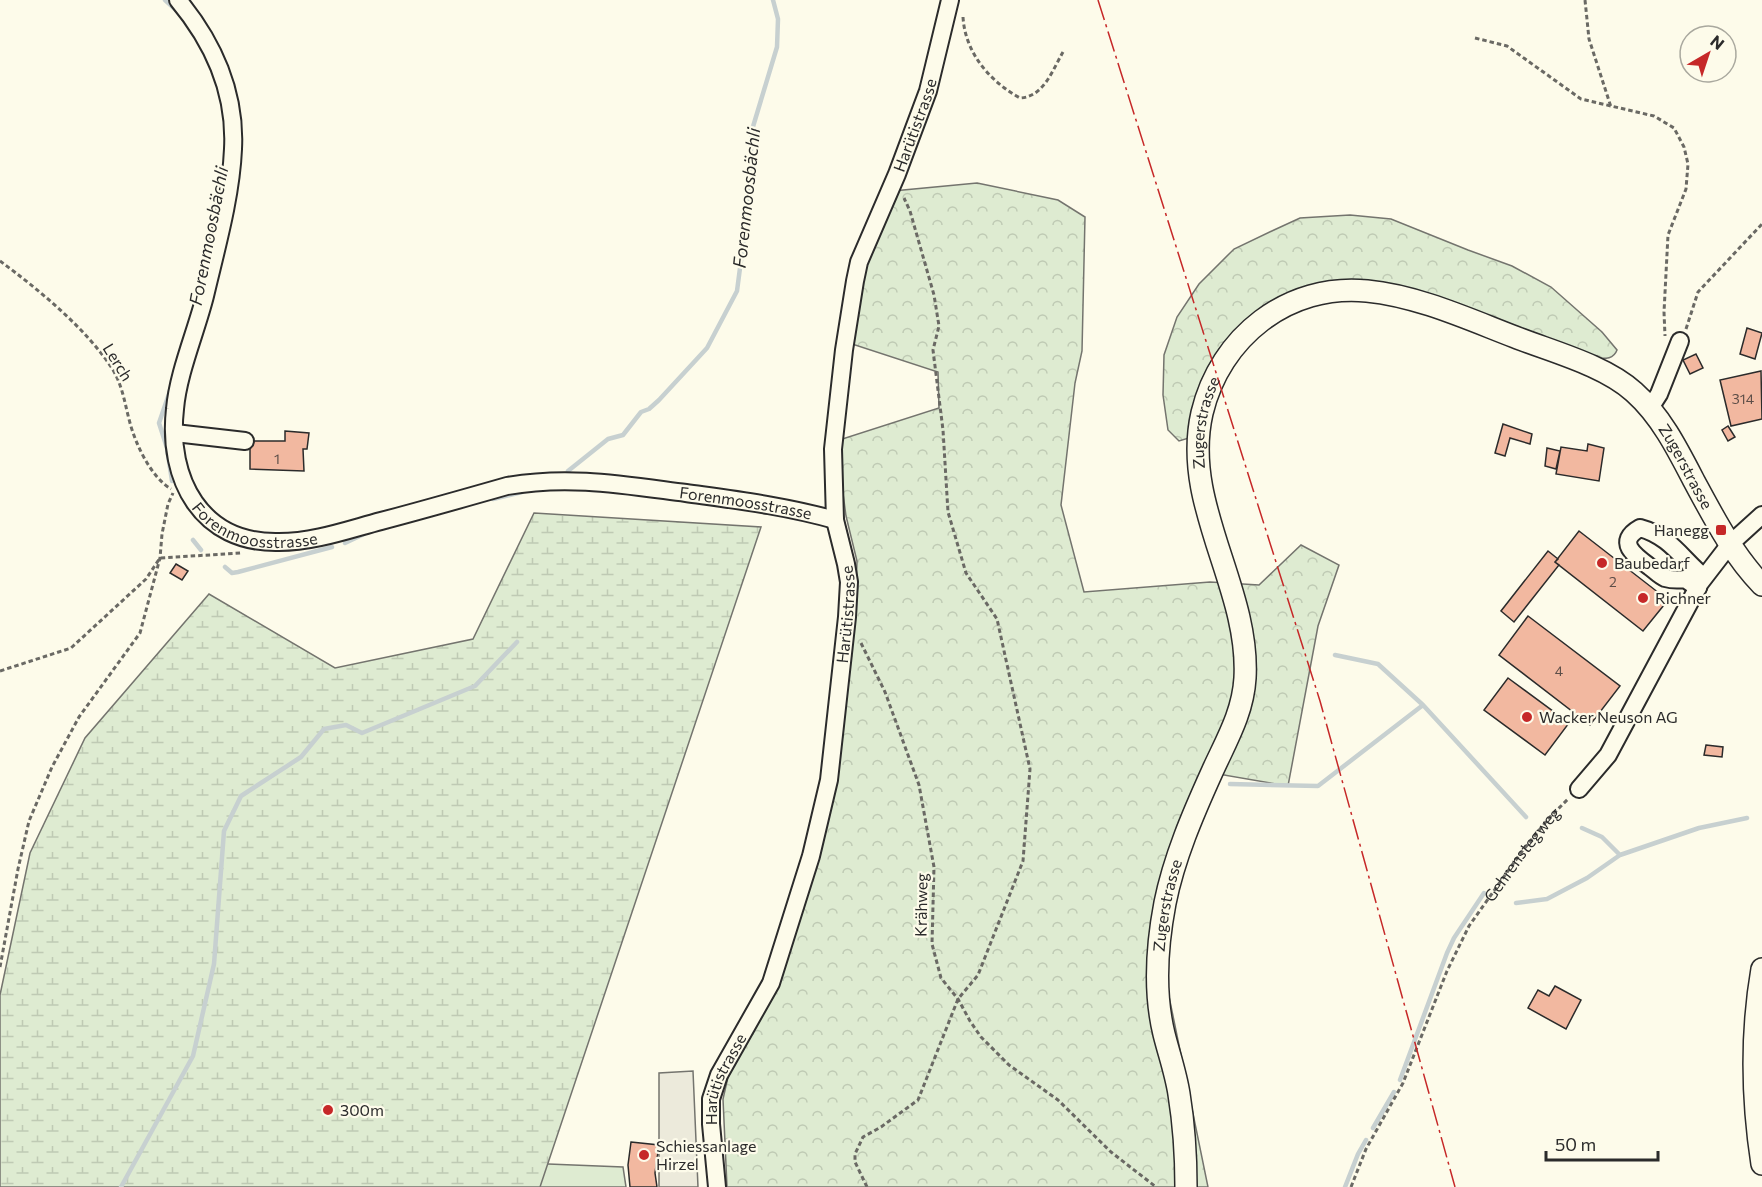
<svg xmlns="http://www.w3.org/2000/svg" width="1762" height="1187" font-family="Commissioner,sans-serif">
<defs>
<pattern id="forest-crowns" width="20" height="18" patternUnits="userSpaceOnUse" patternTransform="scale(1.5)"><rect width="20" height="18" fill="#deebd1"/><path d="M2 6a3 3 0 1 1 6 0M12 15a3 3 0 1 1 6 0" fill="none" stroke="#bfcab4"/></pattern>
<pattern id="wetland-marsh" width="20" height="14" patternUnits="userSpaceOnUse" patternTransform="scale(1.5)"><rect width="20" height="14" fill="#deebd1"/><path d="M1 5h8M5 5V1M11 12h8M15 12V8" fill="none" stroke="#bfcab4"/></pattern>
</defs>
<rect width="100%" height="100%" fill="#fdfbea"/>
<path fill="#deebd1" stroke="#74746e" stroke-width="1.5" d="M 523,1163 L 623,1167 L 626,1187 L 524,1187 Z"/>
<path fill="url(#forest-crowns)" stroke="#74746e" stroke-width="1.5" d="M 977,183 L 1058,200 L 1085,217 L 1082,351 L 1075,383 L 1061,505 L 1084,592 L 1210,582 L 1259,585 L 1301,545 L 1339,565 L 1318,626 L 1288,786 L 1201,771 L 1154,923 L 1208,1187 L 727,1187 L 723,1099 L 728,1077 L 745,1044 L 816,859 L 855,616 L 857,561 L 846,516 L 836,441 L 939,408 L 938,372 L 849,343 L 860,280 L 893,191 Z
M 1350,215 L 1391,219 L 1468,250 L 1512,266 L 1551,287 L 1602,332 L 1617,350 C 1613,361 1602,358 1593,358 L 1368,281 L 1237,330 L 1219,349 L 1202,379 L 1194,408 L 1189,438 L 1179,441 L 1168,430 L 1163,395 L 1164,355 L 1177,317 L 1199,284 L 1234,249 L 1274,230 L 1300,218 Z"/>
<path fill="url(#wetland-marsh)" stroke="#74746e" stroke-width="1.5" d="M 534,513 L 761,527 L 540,1187 L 0,1187 L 0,995 L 30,853 L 85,738 L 209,594 L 335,668 L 473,639 Z"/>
<path fill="#eceadb" stroke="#74746e" stroke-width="1.5" d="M 693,1071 L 698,1187 L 659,1187 L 659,1073 Z"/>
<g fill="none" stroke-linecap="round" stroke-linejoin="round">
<path stroke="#c7d0d0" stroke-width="4.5" d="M 165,0 L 176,10
M 209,245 L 217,210
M 196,297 L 204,265
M 171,388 L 159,423 L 167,448 L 172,481
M 568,471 L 608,439 L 623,435 L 641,412 L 649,409 L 659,400 L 707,348 L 737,291 L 748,207 L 752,130 L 777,47 L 778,19 L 773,0
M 493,499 L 522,492
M 193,540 L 201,550
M 345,543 L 364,534
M 225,567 L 232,573 L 238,572 L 332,547
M 1335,655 L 1378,664 L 1423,705 L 1526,817
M 1230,784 L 1318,786 L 1423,705
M 1582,828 L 1602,837 L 1620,855
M 1516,903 L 1547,899 L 1587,878 L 1620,855 L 1699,828 L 1747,818
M 1400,1080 L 1447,953 L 1454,938 L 1484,893
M 1373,1128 L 1394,1092
M 121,1187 L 193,1056 L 214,964 L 224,831 L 241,796 L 301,757 L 324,729 L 346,725 L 362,733 L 475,686 L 517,642
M 1345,1187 L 1358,1154 L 1366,1140"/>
</g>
<path fill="#f2b8a0" stroke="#2b2b2b" stroke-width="1.5" d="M 1747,328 L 1762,333 L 1755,359 L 1740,354 Z
M 1696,354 L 1703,368 L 1690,374 L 1683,360 Z
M 1761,371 L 1762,419 L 1731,426 L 1720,380 Z
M 1503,424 L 1532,434 L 1530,444 L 1510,438 L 1505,456 L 1495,453 Z
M 1728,426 L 1735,437 L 1728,441 L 1722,430 Z
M 285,431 L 309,433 L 307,449 L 303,449 L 304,471 L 250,469 L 250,441 L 285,441 Z
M 1588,444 L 1604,448 L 1599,481 L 1556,474 L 1561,447 L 1587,451 Z
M 1547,448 L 1560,451 L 1556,469 L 1545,466 Z
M 1579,531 L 1668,600 L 1643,631 L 1555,562 Z
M 1548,551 L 1558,559 L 1555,562 L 1559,565 L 1514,622 L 1501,611 Z
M 176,564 L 188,571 L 182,580 L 170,573 Z
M 1528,616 L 1620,686 L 1590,725 L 1499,655 Z
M 1508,678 L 1569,723 L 1545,755 L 1484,710 Z
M 1706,745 L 1723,747 L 1722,757 L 1704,755 Z
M 1555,986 L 1581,1000 L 1566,1029 L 1528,1008 L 1538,990 L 1549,996 Z
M 631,1142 L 659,1145 L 655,1173 L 657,1187 L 630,1187 L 628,1165 Z"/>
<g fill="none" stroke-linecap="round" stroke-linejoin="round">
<g stroke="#2b2b2b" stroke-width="20">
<g id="minor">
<path id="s2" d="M 178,0 C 213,42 236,93 233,149 C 231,197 216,249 205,296 C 196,332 178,373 175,409 C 167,479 201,544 279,542 C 314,542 347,530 381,521 C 423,510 465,498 507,486 C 569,475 624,485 686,493 C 736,500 786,506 835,520"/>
<path d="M 1650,408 L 1659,394 L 1680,341"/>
<path d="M 175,433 L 245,441"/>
<path d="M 1698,588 L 1685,579 C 1678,580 1672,580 1665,578 C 1660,576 1654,570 1650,567 C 1635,556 1615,542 1640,528 C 1670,536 1682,559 1704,577"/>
<path d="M 1579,789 L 1608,755 L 1700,583 L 1730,544 L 1762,515"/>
<path id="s3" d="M 717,1187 L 711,1124 L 711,1099 L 719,1075 L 771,983 L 811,856 L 829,780 L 847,617 L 849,582 L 846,564 L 835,520 L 833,449 L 844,350 L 855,281 L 859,262 L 897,174 L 928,91 L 950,0"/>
</g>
</g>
<g stroke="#2b2b2b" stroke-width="24">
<g id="major">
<path d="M 1762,969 C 1751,1033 1752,1099 1762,1164"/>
<path id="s4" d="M 1186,1187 C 1186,1156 1184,1125 1179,1094 C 1176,1074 1169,1054 1164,1034 C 1154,993 1157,945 1165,903 C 1174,858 1193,814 1212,772 C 1226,741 1243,713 1245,678 C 1250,587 1181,505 1202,413 C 1220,337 1288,283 1367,291 C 1418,296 1468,319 1515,337 C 1553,352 1604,365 1634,392 C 1661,416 1678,450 1694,481 C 1714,518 1733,555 1762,585"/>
</g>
</g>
<g stroke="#6a6964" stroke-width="3" stroke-dasharray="4.5 3" stroke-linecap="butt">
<path d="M 1585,0 L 1589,39 L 1611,107"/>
<path d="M 963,17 C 965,52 989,81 1020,98 C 1044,97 1053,69 1063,52"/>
<path d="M 1475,38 L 1507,46 L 1581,99 L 1654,116 L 1674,128 L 1684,147 L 1688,164 L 1686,189 L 1668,235 L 1664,312 L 1665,336"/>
<path d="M 0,261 C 38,289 88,330 113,370 C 123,387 125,405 130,423 C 136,445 151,477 171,489"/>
<path d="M 1686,329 L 1698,292 L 1762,224"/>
<path d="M 861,643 L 885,692 L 919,785 L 934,867 L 932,944 L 941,978 L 958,999 L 970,1021 L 981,1037 L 1009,1065 L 1058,1100 L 1111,1152 L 1156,1187"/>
<path d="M 0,671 L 71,648 L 146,579 L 160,558 L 241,553"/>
<path d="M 0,967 L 18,869 L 29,821 L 52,767 L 79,717 L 140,633 L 160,558 L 162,534 L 168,504 L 173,493"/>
<path d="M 867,1187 L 855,1162 L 855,1154 L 863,1137 L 881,1127 L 918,1100 L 958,999 L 978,975 L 1023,861 L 1030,769 L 997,619 L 966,573 L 948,512 L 943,430 L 933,350 L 939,326 L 934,295 L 910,211 L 904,198"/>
<path id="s1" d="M 1351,1187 L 1366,1149 L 1403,1083 L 1447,971 L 1469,926 L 1520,854 L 1549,818 L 1569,798"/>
</g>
<use href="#minor" stroke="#fdfbea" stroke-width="16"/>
<use href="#major" stroke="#fdfbea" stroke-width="21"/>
<path stroke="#c62828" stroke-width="1.5" stroke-dasharray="21 4.5 3 4.5" stroke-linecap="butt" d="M 1098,0 L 1320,701 L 1455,1187"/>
</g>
<g fill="#c62828" stroke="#fdfbea" stroke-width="2">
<rect x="1715" y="524" width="12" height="12" rx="3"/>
<circle cx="1602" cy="563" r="6"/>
<circle cx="1643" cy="598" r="6"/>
<circle cx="1527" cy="717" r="6"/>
<circle cx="328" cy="1110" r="6"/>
<circle cx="644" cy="1155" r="6"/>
</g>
<g text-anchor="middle" stroke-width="4.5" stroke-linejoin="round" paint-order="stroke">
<g font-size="14" fill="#5d4e48">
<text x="1743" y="404">314</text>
<text x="277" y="464">1</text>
<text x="1613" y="587">2</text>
<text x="1559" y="676">4</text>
</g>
<g font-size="16" fill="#2b2b2b" stroke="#fdfbea">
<text dy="6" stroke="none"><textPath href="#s3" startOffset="1101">Harütistrasse</textPath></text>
<text transform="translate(118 362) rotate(58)" y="6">Lerch</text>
<text dy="6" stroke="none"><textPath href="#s4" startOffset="789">Zugerstrasse</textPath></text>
<text dy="6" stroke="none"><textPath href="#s4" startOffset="1401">Zugerstrasse</textPath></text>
<text dy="6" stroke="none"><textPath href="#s2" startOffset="1100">Forenmoosstrasse</textPath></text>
<text dy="6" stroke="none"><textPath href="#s2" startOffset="596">Forenmoosstrasse</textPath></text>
<text dy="6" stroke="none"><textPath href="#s3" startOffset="597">Harütistrasse</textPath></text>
<text dy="6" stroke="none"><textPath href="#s1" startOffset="376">Gehrenstegweg</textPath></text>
<text transform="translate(921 905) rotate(-89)" y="6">Krähweg</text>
<text dy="6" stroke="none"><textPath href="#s4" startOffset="285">Zugerstrasse</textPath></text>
<text dy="6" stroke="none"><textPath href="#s3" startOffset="111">Harütistrasse</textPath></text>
</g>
<g font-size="16" fill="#2b2b2b" stroke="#fdfbea" text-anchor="start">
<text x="1709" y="536" text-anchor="end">Hanegg</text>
<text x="1614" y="569">Baubedarf</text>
<text x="1655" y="604">Richner</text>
<text x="1539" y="723">Wacker Neuson AG</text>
<text x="340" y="1116">300m</text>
<text x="656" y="1152">Schiessanlage<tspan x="656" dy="18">Hirzel</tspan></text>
</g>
<g font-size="18" font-style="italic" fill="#2b2b2b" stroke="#fdfbea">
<text transform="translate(747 198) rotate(-84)" y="6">Forenmoosbächli</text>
<text transform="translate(209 236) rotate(-79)" y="6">Forenmoosbächli</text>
</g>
</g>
<g transform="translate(1708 54) rotate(39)"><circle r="28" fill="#fdfbea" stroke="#a9a89e" stroke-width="1.5"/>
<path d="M0-4.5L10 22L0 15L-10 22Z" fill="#c62828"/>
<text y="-9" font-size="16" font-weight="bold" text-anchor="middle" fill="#2b2b2b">N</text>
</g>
<path d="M1546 1151v9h112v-9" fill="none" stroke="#2b2b2b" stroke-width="3"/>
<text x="1555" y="1151" font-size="18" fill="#2b2b2b" stroke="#fdfbea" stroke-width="4.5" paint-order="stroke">50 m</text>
</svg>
